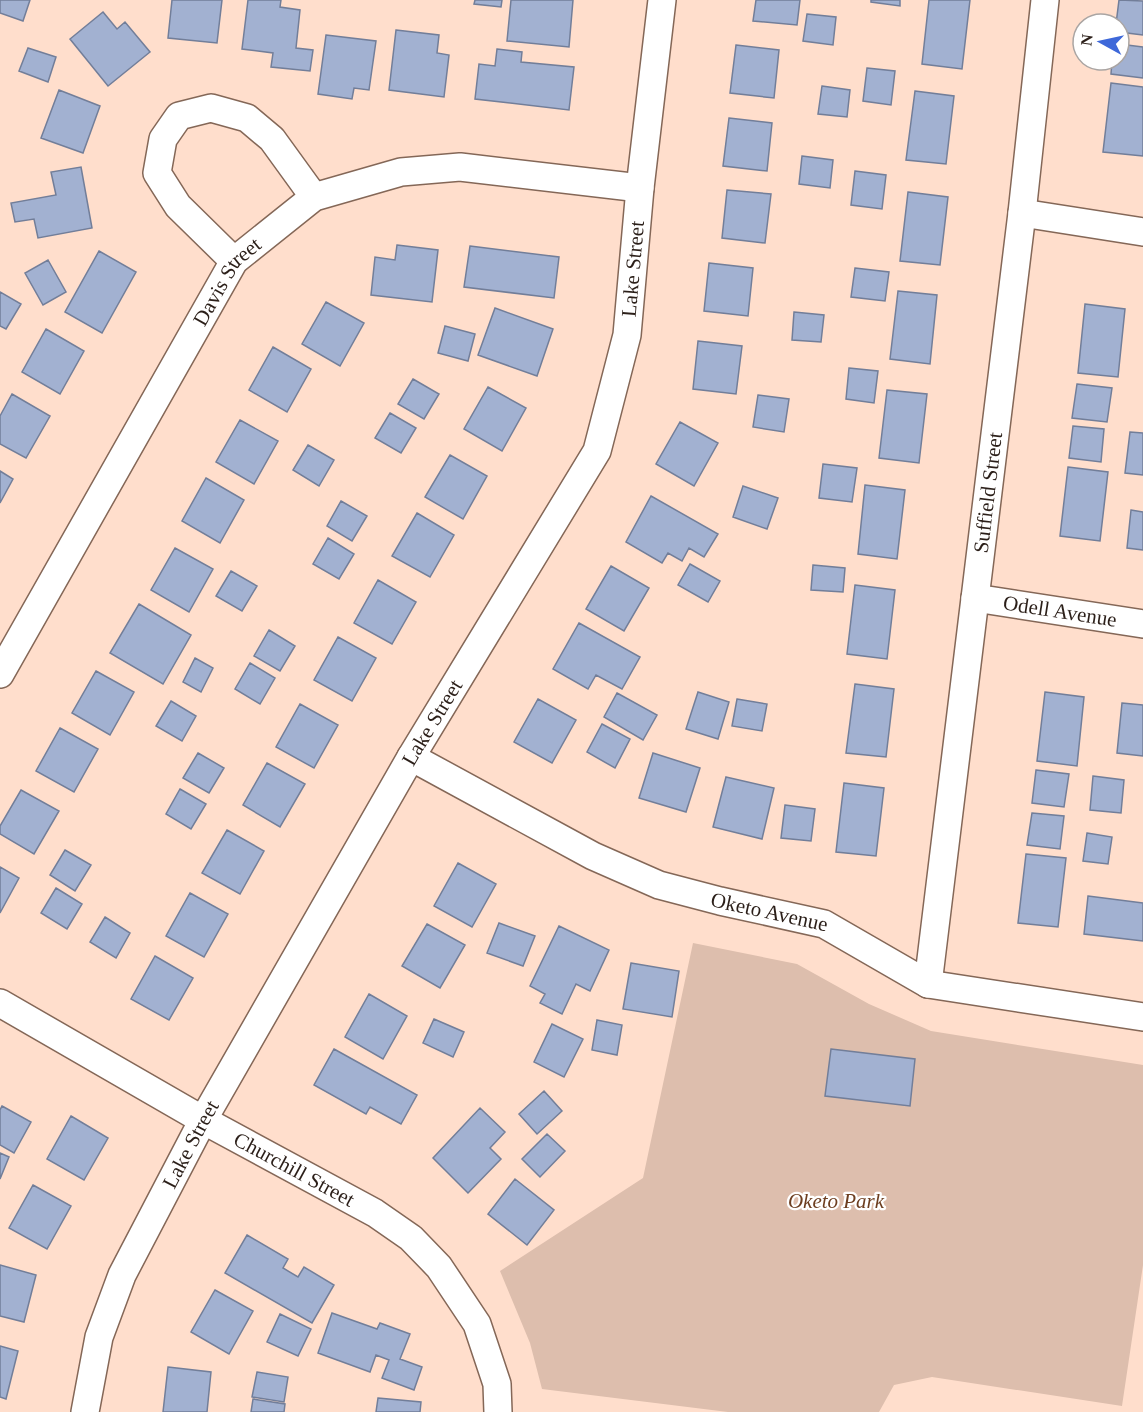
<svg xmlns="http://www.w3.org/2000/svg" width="1143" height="1412" font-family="'Times New Roman',serif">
<rect width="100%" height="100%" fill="#ffdecc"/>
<path fill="#ddbead" d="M 693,943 L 797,964 L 869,1004 L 931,1031 L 1143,1065 L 1143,1265 L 1122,1406 L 932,1377 L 894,1385 L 879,1412 L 728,1412 L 542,1389 L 530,1343 L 500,1271 L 643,1178 Z"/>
<path fill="#a2b1d1" stroke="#727e99" stroke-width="1.5" d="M 0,0 L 30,0 L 23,21 L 0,13 Z
M 172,0 L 222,0 L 217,43 L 168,38 Z
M 248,0 L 281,0 L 280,7 L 300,10 L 296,48 L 313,50 L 310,71 L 271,67 L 273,53 L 242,49 Z
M 475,0 L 502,0 L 501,7 L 474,4 Z
M 511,0 L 573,0 L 569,47 L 507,41 Z
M 756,0 L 800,0 L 797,25 L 753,21 Z
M 871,0 L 900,0 L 900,6 L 871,2 Z
M 929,0 L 970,0 L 962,69 L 922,64 Z
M 1119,0 L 1143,1 L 1143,35 L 1119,32 L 1119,24 L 1116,24 Z
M 103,12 L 117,29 L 125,22 L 150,52 L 108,86 L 70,39 Z
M 807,14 L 836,17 L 833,45 L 803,41 Z
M 396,30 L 439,35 L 437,53 L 449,55 L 444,97 L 389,90 Z
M 326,35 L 376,41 L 369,90 L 354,88 L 352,99 L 318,94 Z
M 1119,44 L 1143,47 L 1143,78 L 1111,74 L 1112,60 L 1119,60 Z
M 736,45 L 779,50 L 774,98 L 730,93 Z
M 28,48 L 56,57 L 48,82 L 19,71 Z
M 497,49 L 522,52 L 521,62 L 574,67 L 569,110 L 475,99 L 479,64 L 495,66 Z
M 867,68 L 895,71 L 891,105 L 863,101 Z
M 1111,83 L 1143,87 L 1143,156 L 1103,152 Z
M 822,86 L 850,90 L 847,117 L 818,114 Z
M 59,90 L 100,106 L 83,153 L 41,138 Z
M 915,91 L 954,96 L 946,164 L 906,160 Z
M 729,118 L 772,123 L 767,171 L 723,166 Z
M 802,156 L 833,160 L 830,188 L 799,184 Z
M 81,167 L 92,228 L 38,238 L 34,219 L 15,222 L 11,203 L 56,195 L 51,172 Z
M 855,171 L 886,175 L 882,209 L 851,205 Z
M 727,190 L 771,194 L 765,243 L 722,238 Z
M 908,192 L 948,197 L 940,265 L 900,261 Z
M 397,245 L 438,250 L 432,302 L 371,295 L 375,257 L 395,260 Z
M 470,246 L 559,257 L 554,298 L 464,287 Z
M 99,251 L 136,272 L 102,333 L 65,312 Z
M 48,260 L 66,292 L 43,305 L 25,273 Z
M 709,263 L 753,268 L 748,316 L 704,311 Z
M 855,268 L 889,272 L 885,301 L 851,297 Z
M 898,291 L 937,295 L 930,364 L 890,359 Z
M 0,292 L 21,304 L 6,329 L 0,326 Z
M 326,302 L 364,323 L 340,366 L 302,344 Z
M 1085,304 L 1125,309 L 1118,377 L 1078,373 Z
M 495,308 L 553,329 L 537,376 L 478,355 Z
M 794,312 L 824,315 L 821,342 L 792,340 Z
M 445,326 L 475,334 L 468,361 L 438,353 Z
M 46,329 L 84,351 L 60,394 L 22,372 Z
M 698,341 L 742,346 L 736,394 L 693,389 Z
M 273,347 L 311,369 L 287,412 L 249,390 Z
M 849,368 L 878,371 L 874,403 L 846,399 Z
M 413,379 L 439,394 L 424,419 L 398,404 Z
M 1077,384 L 1112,388 L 1107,422 L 1072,418 Z
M 488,387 L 526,408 L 502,451 L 464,429 Z
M 887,390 L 927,394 L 919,463 L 879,458 Z
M 12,394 L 50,416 L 26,458 L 0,444 L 0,416 Z
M 758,395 L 789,399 L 784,432 L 753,427 Z
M 390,413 L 416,428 L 401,453 L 375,438 Z
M 240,420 L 278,441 L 254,484 L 216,462 Z
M 680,422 L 718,443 L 694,486 L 656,464 Z
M 1073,426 L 1104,429 L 1101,462 L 1069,458 Z
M 1130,432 L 1143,433 L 1143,475 L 1125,473 Z
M 308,445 L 334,460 L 319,486 L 293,470 Z
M 450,455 L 487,476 L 463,519 L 425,497 Z
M 823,464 L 857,468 L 852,502 L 819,498 Z
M 1068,467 L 1108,472 L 1100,541 L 1060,536 Z
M 0,471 L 13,479 L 0,503 Z
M 206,478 L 244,500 L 220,543 L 182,521 Z
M 865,485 L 905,490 L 897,559 L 858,554 Z
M 743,486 L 778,498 L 767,529 L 733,517 Z
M 651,496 L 718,534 L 704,557 L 689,548 L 682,561 L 668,553 L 662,563 L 626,542 Z
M 341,501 L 367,516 L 352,541 L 327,526 Z
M 1131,510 L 1143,512 L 1143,550 L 1127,548 Z
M 417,513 L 454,535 L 430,577 L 392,556 Z
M 328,538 L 354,554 L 339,579 L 313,564 Z
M 175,548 L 213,569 L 189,612 L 151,590 Z
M 690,564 L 720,581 L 708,602 L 678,585 Z
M 813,565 L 845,568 L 843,592 L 811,590 Z
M 611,566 L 649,588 L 624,631 L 586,609 Z
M 231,571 L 257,586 L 242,611 L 216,596 Z
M 378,580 L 416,602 L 392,644 L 354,623 Z
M 855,585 L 895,590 L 887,659 L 847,654 Z
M 139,604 L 191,635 L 163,684 L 110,653 Z
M 579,623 L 640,657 L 622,689 L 596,675 L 588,689 L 553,669 Z
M 269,630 L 295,646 L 280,671 L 254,656 Z
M 338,637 L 376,658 L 352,701 L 314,680 Z
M 195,658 L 213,668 L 201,692 L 183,682 Z
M 250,663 L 275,678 L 260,704 L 235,689 Z
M 96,671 L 134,692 L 110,735 L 72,713 Z
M 855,684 L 894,689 L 886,757 L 846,753 Z
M 698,692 L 729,702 L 718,739 L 686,729 Z
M 1045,692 L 1084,697 L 1077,766 L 1037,761 Z
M 617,693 L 657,715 L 643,740 L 604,717 Z
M 538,699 L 576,720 L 552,763 L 514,742 Z
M 737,699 L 767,704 L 762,731 L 732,726 Z
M 171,701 L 196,716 L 182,741 L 156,726 Z
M 1122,703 L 1143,705 L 1143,756 L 1117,753 Z
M 300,704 L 338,725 L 314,768 L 276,747 Z
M 602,724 L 630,739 L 615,768 L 587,752 Z
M 60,728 L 98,749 L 74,792 L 36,771 Z
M 198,753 L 224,768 L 209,793 L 183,778 Z
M 653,753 L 700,768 L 686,812 L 639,798 Z
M 267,763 L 305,784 L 280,827 L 243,805 Z
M 1036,770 L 1069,774 L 1064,807 L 1032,803 Z
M 1093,776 L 1124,780 L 1121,813 L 1090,810 Z
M 726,777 L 774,788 L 762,839 L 713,827 Z
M 844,783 L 884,788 L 876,856 L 836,852 Z
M 180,789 L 206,804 L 191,829 L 166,814 Z
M 21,790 L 59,811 L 34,854 L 0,834 L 0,826 Z
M 785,805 L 815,809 L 811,841 L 781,838 Z
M 1032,813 L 1064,816 L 1060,849 L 1027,845 Z
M 227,830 L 264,851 L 240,894 L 202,873 Z
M 1087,833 L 1112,837 L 1108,864 L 1083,861 Z
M 65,850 L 91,865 L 75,891 L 50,875 Z
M 1026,854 L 1066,858 L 1058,927 L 1018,923 Z
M 458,863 L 496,884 L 472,927 L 434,906 Z
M 0,867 L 19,878 L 0,913 Z
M 56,888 L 82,904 L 67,929 L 41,913 Z
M 190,893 L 228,914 L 204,957 L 166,936 Z
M 1088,896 L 1143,903 L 1143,941 L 1084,934 Z
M 105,917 L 130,933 L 116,958 L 90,942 Z
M 499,923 L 535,936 L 523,966 L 487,953 Z
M 427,924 L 465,945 L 440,988 L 402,966 Z
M 559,926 L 609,950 L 590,991 L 576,984 L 562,1014 L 540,1003 L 545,994 L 530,986 Z
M 155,956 L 193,978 L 169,1020 L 131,999 Z
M 631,963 L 679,971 L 672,1017 L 623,1009 Z
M 369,994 L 407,1016 L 383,1059 L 345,1037 Z
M 434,1019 L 464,1032 L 453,1057 L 423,1043 Z
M 597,1020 L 622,1025 L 617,1055 L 592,1050 Z
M 552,1024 L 583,1039 L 564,1077 L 534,1062 Z
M 334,1049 L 417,1095 L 401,1124 L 370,1107 L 366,1114 L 314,1085 Z
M 831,1049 L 915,1059 L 910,1106 L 825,1096 Z
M 544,1091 L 562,1111 L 537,1134 L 519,1114 Z
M 2,1106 L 31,1122 L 14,1153 L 0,1145 L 0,1110 Z
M 480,1108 L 505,1132 L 490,1148 L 501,1159 L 468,1193 L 433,1158 Z
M 71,1116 L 108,1138 L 84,1180 L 47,1159 Z
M 547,1134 L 565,1151 L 540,1177 L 522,1159 Z
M 0,1153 L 9,1157 L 0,1179 Z
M 515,1179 L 554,1210 L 527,1245 L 488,1214 Z
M 33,1185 L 71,1206 L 47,1249 L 9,1228 Z
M 247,1235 L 288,1259 L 283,1268 L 298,1277 L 304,1267 L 334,1285 L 312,1323 L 225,1273 Z
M 0,1265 L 36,1275 L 24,1322 L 0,1316 Z
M 215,1290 L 253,1311 L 229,1354 L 191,1332 Z
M 332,1313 L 377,1329 L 380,1323 L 410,1334 L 400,1359 L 422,1367 L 414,1390 L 382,1378 L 389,1360 L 376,1355 L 370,1372 L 318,1353 Z
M 280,1314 L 311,1329 L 298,1356 L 267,1342 Z
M 0,1346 L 18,1351 L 6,1399 L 0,1397 Z
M 168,1367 L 211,1372 L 207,1412 L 163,1412 Z
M 257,1372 L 288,1377 L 284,1402 L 252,1397 Z
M 378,1398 L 421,1402 L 420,1412 L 376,1412 Z
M 253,1399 L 285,1404 L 284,1412 L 251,1412 Z"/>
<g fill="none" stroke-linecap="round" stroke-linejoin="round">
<g stroke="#846757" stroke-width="30">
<g id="minor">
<path d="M 1022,213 L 1143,232"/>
<path d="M 234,261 L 178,206 L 157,173 L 163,139 L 179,116 L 211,108 L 247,118 L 272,139 L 314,197"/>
<path id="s1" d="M 975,598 L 1143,624"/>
<path id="s2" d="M 0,674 L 234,261 L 314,197 L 401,172 L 460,167 L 640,188"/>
<path id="s3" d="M 411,757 L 593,856 L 659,885 L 720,901 L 824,924 L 928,984 L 1143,1017"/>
<path id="s4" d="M 928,984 L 1022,213 L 1045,0"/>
<path id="s5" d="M 0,1003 L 203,1120 L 375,1213 L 411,1238 L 439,1267 L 477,1324 L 497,1384 L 498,1412"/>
<path id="s6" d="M 85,1412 L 99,1337 L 122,1275 L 203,1120 L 411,757 L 597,451 L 627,335 L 640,188 L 662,0"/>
</g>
</g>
<use href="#minor" stroke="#fff" stroke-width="27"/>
</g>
<g text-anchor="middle" stroke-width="4.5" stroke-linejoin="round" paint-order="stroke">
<g font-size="21" fill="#2b1f19" stroke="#fff">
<text dy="7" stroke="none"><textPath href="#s6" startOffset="1280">Lake Street</textPath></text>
<text dy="7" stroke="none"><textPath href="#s2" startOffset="454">Davis Street</textPath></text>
<text dy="7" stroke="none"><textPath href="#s4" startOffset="495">Suffield Street</textPath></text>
<text dy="7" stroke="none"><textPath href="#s1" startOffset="86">Odell Avenue</textPath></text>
<text dy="7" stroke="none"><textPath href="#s6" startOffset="776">Lake Street</textPath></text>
<text dy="7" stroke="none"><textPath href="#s3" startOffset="393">Oketo Avenue</textPath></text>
<text dy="7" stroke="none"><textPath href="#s6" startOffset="290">Lake Street</textPath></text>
<text dy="7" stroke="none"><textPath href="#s5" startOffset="338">Churchill Street</textPath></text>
</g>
<g font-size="21" font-style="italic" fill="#6d3e20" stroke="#fff">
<text x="836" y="1208">Oketo Park</text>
</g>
</g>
<g transform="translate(1101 42) rotate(278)"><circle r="28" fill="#ffffff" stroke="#aaa5a3" stroke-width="1.5"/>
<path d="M0-4.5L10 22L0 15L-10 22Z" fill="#3e68d9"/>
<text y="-9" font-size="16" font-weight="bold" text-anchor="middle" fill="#2b1f19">N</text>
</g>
</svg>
